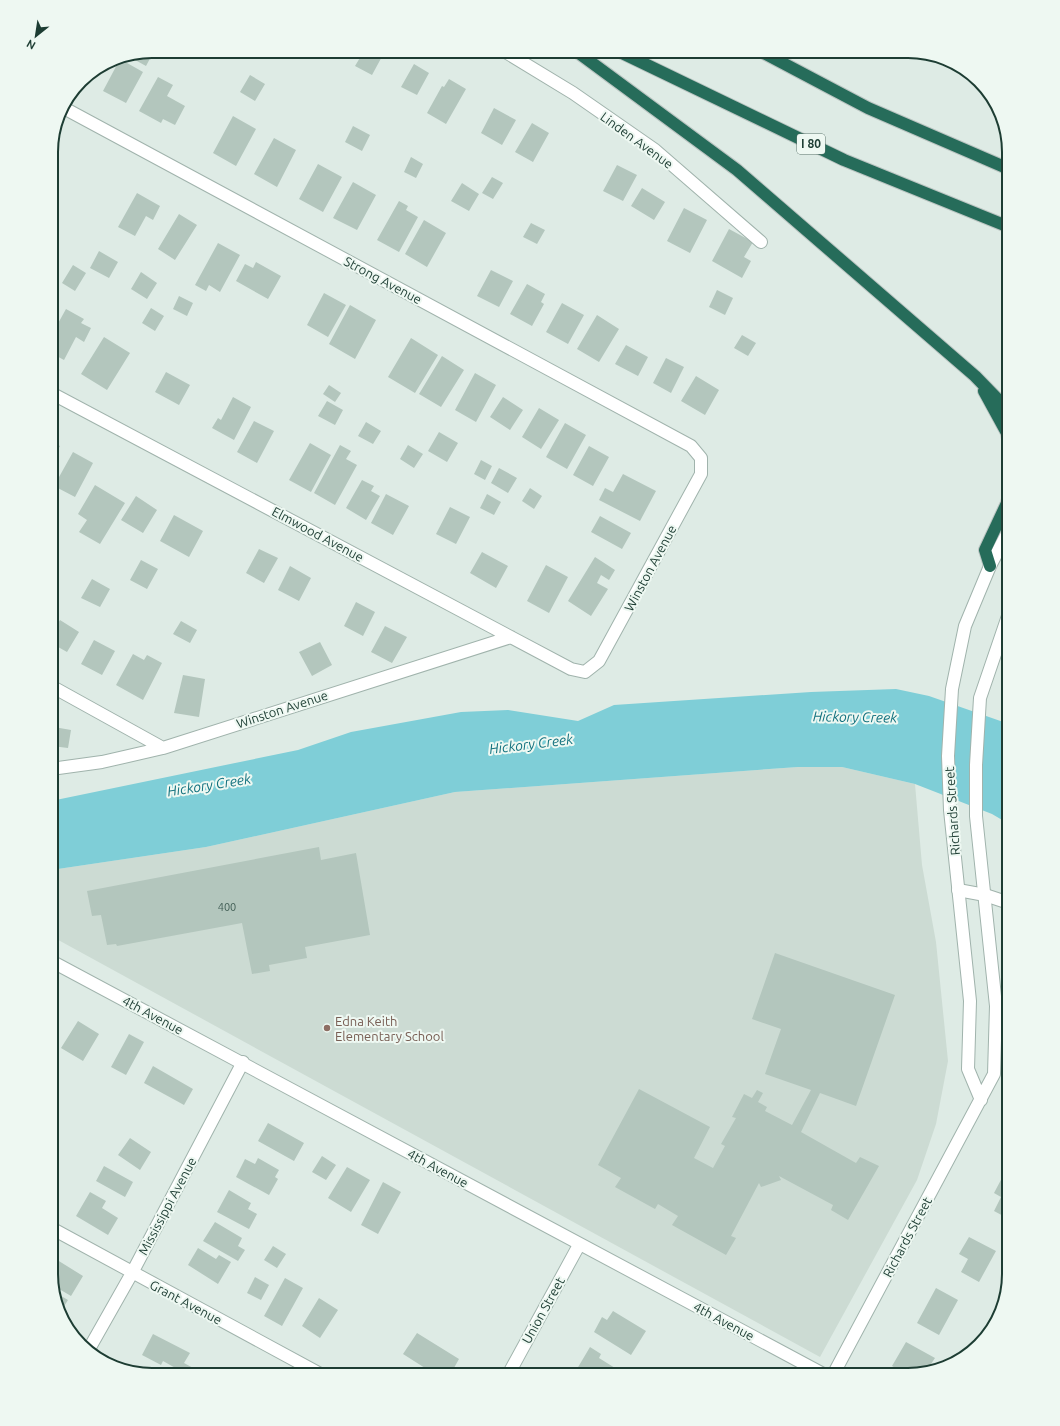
<svg xmlns="http://www.w3.org/2000/svg" width="1060" height="1426" font-family="Ubuntu,sans-serif">
<rect width="100%" height="100%" fill="#deebe5"/>
<path fill="#ccdbd3" d="M 798,767 L 842,767 L 915,784 L 922,865 L 936,942 L 948,1061 L 936,1124 L 917,1180 L 820,1357 L 51,936 L 51,870 L 206,847 L 455,792 Z"/>
<path fill="#7fced7" d="M 896,689 L 929,696 L 1009,724 L 1009,824 L 992,814 L 915,784 L 842,767 L 798,767 L 455,792 L 206,847 L 51,870 L 51,801 L 298,750 L 351,732 L 461,712 L 508,710 L 578,721 L 614,705 L 811,692 Z"/>
<path fill="#b3c6bd" d="M 154,51 L 146,66 L 128,56 L 152,51 Z
M 222,51 L 240,51 L 235,59 Z
M 364,51 L 385,51 L 372,75 L 355,66 Z
M 120,59 L 143,72 L 126,103 L 103,91 Z
M 414,64 L 429,73 L 417,95 L 401,87 Z
M 250,75 L 265,84 L 255,101 L 240,92 Z
M 158,77 L 173,85 L 167,96 L 185,106 L 175,125 L 163,119 L 161,123 L 139,111 Z
M 449,79 L 466,89 L 446,124 L 427,113 L 442,86 L 444,87 Z
M 494,108 L 516,120 L 502,145 L 481,133 Z
M 233,116 L 256,129 L 236,166 L 213,153 Z
M 532,123 L 549,133 L 533,162 L 515,152 Z
M 353,126 L 370,135 L 362,151 L 345,142 Z
M 274,138 L 296,150 L 277,187 L 254,174 Z
M 411,157 L 423,164 L 416,178 L 404,172 Z
M 318,164 L 342,177 L 323,212 L 299,199 Z
M 617,165 L 637,175 L 623,201 L 603,191 Z
M 492,177 L 503,183 L 493,199 L 482,193 Z
M 353,182 L 376,195 L 357,230 L 333,218 Z
M 462,183 L 479,194 L 469,211 L 451,201 Z
M 642,188 L 665,202 L 654,220 L 631,206 Z
M 137,193 L 160,206 L 153,220 L 146,216 L 135,236 L 118,227 Z
M 399,201 L 408,206 L 406,210 L 418,217 L 399,252 L 377,240 Z
M 684,208 L 707,220 L 690,253 L 667,241 Z
M 179,214 L 197,225 L 175,260 L 158,249 Z
M 424,220 L 446,233 L 427,267 L 405,254 Z
M 531,223 L 545,230 L 537,244 L 523,237 Z
M 729,229 L 753,242 L 744,257 L 751,261 L 742,278 L 712,261 Z
M 218,243 L 240,255 L 220,292 L 209,285 L 206,291 L 195,285 Z
M 99,251 L 118,262 L 109,278 L 90,268 Z
M 256,262 L 281,276 L 268,299 L 236,281 L 245,264 L 253,268 Z
M 73,265 L 86,273 L 75,291 L 62,283 Z
M 491,270 L 513,281 L 499,307 L 477,296 Z
M 141,272 L 157,283 L 147,299 L 131,289 Z
M 527,284 L 545,294 L 541,302 L 544,304 L 532,326 L 510,314 Z
M 717,290 L 733,298 L 725,315 L 709,307 Z
M 324,293 L 346,305 L 328,337 L 307,325 Z
M 179,296 L 193,303 L 187,316 L 173,309 Z
M 562,303 L 584,315 L 568,344 L 546,332 Z
M 350,305 L 376,320 L 355,359 L 329,344 Z
M 151,308 L 164,316 L 155,331 L 142,323 Z
M 66,309 L 84,319 L 81,323 L 91,328 L 84,342 L 76,337 L 64,360 L 51,353 L 51,336 Z
M 597,315 L 619,329 L 599,362 L 577,349 Z
M 742,335 L 756,343 L 748,356 L 734,348 Z
M 104,337 L 130,353 L 107,390 L 81,374 Z
M 411,338 L 438,355 L 415,393 L 388,377 Z
M 626,345 L 648,357 L 638,376 L 615,364 Z
M 442,356 L 464,370 L 441,407 L 419,394 Z
M 666,358 L 684,367 L 671,393 L 653,383 Z
M 166,372 L 190,385 L 179,405 L 155,392 Z
M 475,373 L 496,385 L 476,422 L 455,410 Z
M 696,376 L 719,390 L 705,415 L 681,401 Z
M 329,385 L 341,393 L 335,402 L 323,394 Z
M 233,397 L 251,407 L 234,440 L 212,428 L 218,418 L 221,420 Z
M 503,397 L 523,410 L 510,430 L 490,417 Z
M 327,401 L 343,410 L 335,425 L 318,416 Z
M 539,408 L 559,420 L 541,449 L 522,437 Z
M 254,421 L 274,431 L 257,463 L 237,452 Z
M 366,422 L 381,431 L 373,444 L 358,436 Z
M 565,423 L 586,435 L 567,469 L 546,457 Z
M 439,432 L 458,443 L 447,462 L 428,451 Z
M 51,442 L 60,446 L 51,462 Z
M 310,443 L 331,455 L 311,492 L 289,480 Z
M 340,445 L 351,451 L 346,459 L 357,465 L 335,505 L 314,493 Z
M 408,445 L 423,454 L 414,468 L 400,459 Z
M 589,446 L 609,457 L 593,486 L 573,475 Z
M 73,452 L 93,463 L 75,497 L 54,486 Z
M 481,460 L 492,466 L 485,480 L 474,474 Z
M 499,468 L 517,478 L 508,493 L 491,483 Z
M 623,474 L 656,491 L 640,521 L 599,500 L 605,488 L 613,492 Z
M 362,480 L 374,486 L 371,491 L 380,496 L 366,520 L 346,508 Z
M 95,485 L 125,503 L 100,544 L 79,532 L 87,520 L 78,514 Z
M 530,488 L 542,496 L 534,509 L 522,501 Z
M 386,494 L 409,506 L 393,535 L 371,523 Z
M 487,494 L 501,502 L 494,515 L 480,508 Z
M 136,496 L 157,510 L 143,533 L 121,520 Z
M 450,507 L 470,517 L 456,544 L 436,534 Z
M 174,515 L 203,531 L 189,557 L 160,541 Z
M 600,516 L 631,533 L 622,549 L 591,532 Z
M 259,549 L 278,558 L 264,583 L 246,573 Z
M 482,552 L 508,566 L 496,588 L 470,573 Z
M 595,557 L 615,570 L 609,580 L 601,575 L 597,583 L 608,589 L 591,616 L 568,601 Z
M 141,560 L 158,569 L 147,589 L 130,580 Z
M 546,565 L 568,577 L 549,613 L 527,601 Z
M 290,566 L 311,578 L 299,601 L 278,590 Z
M 92,579 L 110,589 L 100,607 L 81,598 Z
M 356,602 L 375,612 L 363,636 L 344,626 Z
M 60,620 L 79,632 L 67,652 L 51,643 L 51,634 Z
M 181,621 L 197,630 L 190,643 L 173,634 Z
M 385,626 L 407,637 L 392,663 L 371,652 Z
M 94,640 L 115,651 L 102,675 L 81,664 Z
M 320,642 L 332,665 L 312,676 L 299,652 Z
M 133,654 L 144,660 L 147,655 L 162,663 L 143,700 L 116,685 Z
M 183,675 L 205,679 L 199,717 L 174,713 Z
M 54,727 L 71,730 L 68,748 L 52,746 Z
M 319,847 L 321,860 L 356,853 L 370,935 L 305,947 L 307,958 L 269,965 L 270,971 L 252,974 L 242,923 L 117,946 L 116,944 L 107,945 L 101,915 L 92,916 L 87,891 Z
M 775,953 L 895,995 L 856,1106 L 820,1093 L 801,1132 L 856,1163 L 860,1157 L 879,1166 L 848,1220 L 831,1210 L 833,1205 L 779,1176 L 781,1180 L 761,1187 L 759,1183 L 731,1236 L 736,1238 L 726,1255 L 672,1225 L 678,1216 L 658,1204 L 655,1209 L 615,1187 L 621,1178 L 598,1165 L 639,1089 L 710,1127 L 694,1158 L 713,1168 L 725,1146 L 721,1144 L 736,1118 L 732,1117 L 744,1094 L 752,1098 L 757,1090 L 763,1093 L 758,1102 L 767,1107 L 765,1111 L 792,1125 L 811,1090 L 765,1074 L 781,1029 L 752,1019 Z
M 78,1021 L 99,1034 L 83,1061 L 61,1048 Z
M 129,1034 L 144,1042 L 126,1075 L 111,1067 Z
M 153,1066 L 193,1089 L 184,1105 L 144,1083 Z
M 268,1123 L 304,1143 L 294,1161 L 258,1141 Z
M 130,1138 L 151,1152 L 140,1170 L 118,1155 Z
M 322,1156 L 336,1165 L 326,1180 L 312,1172 Z
M 258,1158 L 279,1170 L 275,1177 L 278,1179 L 269,1195 L 236,1177 L 245,1159 L 255,1164 Z
M 104,1166 L 133,1182 L 125,1197 L 96,1181 Z
M 347,1167 L 370,1180 L 351,1212 L 328,1198 Z
M 1003,1176 L 1009,1179 L 1009,1219 L 994,1211 L 1001,1197 L 994,1193 Z
M 383,1182 L 401,1192 L 378,1234 L 361,1225 Z
M 229,1190 L 251,1203 L 248,1209 L 257,1214 L 249,1229 L 217,1212 Z
M 90,1192 L 106,1201 L 102,1208 L 118,1218 L 108,1235 L 76,1216 Z
M 215,1222 L 242,1238 L 238,1246 L 245,1250 L 238,1261 L 203,1241 Z
M 969,1237 L 996,1251 L 979,1282 L 961,1272 L 968,1259 L 959,1254 Z
M 273,1246 L 286,1254 L 277,1268 L 264,1260 Z
M 198,1248 L 216,1259 L 219,1255 L 231,1262 L 218,1284 L 188,1265 Z
M 54,1258 L 83,1276 L 71,1296 L 54,1286 L 51,1274 L 51,1263 Z
M 255,1277 L 269,1285 L 261,1300 L 247,1293 Z
M 285,1278 L 303,1288 L 282,1326 L 264,1316 Z
M 936,1288 L 958,1300 L 939,1335 L 917,1323 Z
M 56,1293 L 68,1300 L 61,1311 Z
M 319,1298 L 338,1310 L 320,1338 L 302,1326 Z
M 613,1311 L 646,1331 L 631,1355 L 594,1332 L 602,1317 L 607,1320 Z
M 417,1333 L 459,1359 L 450,1375 L 436,1375 L 403,1354 Z
M 153,1334 L 190,1353 L 184,1363 L 206,1375 L 176,1375 L 179,1370 L 163,1361 L 161,1365 L 142,1355 Z
M 906,1342 L 935,1358 L 931,1364 L 937,1367 L 908,1375 L 892,1366 Z
M 590,1347 L 601,1354 L 599,1358 L 623,1373 L 622,1375 L 574,1374 Z"/>
<g fill="none" stroke-linecap="round" stroke-linejoin="round">
<g stroke="#a0b3ac" stroke-width="14">
<path id="minor" d="M 504,51 L 573,93 L 655,150 L 761,242
M 51,393 L 571,669 L 585,672 L 599,661 L 701,474 L 701,458 L 691,446 L 62,107
M 51,686 L 163,748
M 51,769 L 102,762 L 163,748 L 511,637
M 958,890 L 985,895 L 1009,903
M 51,1228 L 322,1375
M 89,1349 L 132,1273 L 243,1062
M 508,1375 L 579,1245"/>
</g>
<g stroke="#a0b3ac" stroke-width="14">
<path id="tertiary" d="M 51,961 L 825,1375
M 981,1100 L 968,1069 L 970,1001 L 950,810 L 948,756 L 952,689 L 965,626 L 990,566 L 1009,530
M 833,1375 L 994,1074 L 996,1006 L 976,816 L 976,765 L 980,698 L 1009,613"/>
</g>
<g stroke="#bbc5c2" stroke-width="14">
<path id="motorway" d="M 576,51 L 737,170 L 975,376 L 1009,411
M 618,51 L 844,160 L 1009,227
M 760,51 L 868,108 L 1009,169
M 984,391 L 1007,433 L 1009,444
M 990,566 L 985,550 L 1007,503 L 1009,495"/>
</g>
<use href="#minor" stroke="#fff" stroke-width="12"/>
<use href="#tertiary" stroke="#fff" stroke-width="12"/>
<use href="#motorway" stroke="#266c5a" stroke-width="12"/>
</g>
<circle fill="#8d6e63" stroke="#eef8f2" stroke-width="1.5" cx="327" cy="1028" r="4"/>
<g text-anchor="middle" stroke-width="4" stroke-linejoin="round" paint-order="stroke">
<g font-size="11" fill="#425f56">
<text x="227" y="911">400</text>
</g>
<rect fill="#eef8f2" stroke="#5c756c" stroke-width="1" x="797" y="134" width="28" height="20" rx="3"/>
<g font-size="12" font-weight="bold" fill="#1d3d33">
<text x="811" y="148">I 80</text>
</g>
<g font-size="13" fill="#1d3d33" stroke="#eef8f2">
<text transform="translate(637 140) rotate(36)" y="5">Linden Avenue</text>
<text transform="translate(383 280) rotate(28)" y="5">Strong Avenue</text>
<text transform="translate(318 534) rotate(28)" y="5">Elmwood Avenue</text>
<text transform="translate(650 568) rotate(-62)" y="5">Winston Avenue</text>
<text transform="translate(282 709) rotate(-18)" y="5">Winston Avenue</text>
<text transform="translate(952 811) rotate(-94)" y="5">Richards Street</text>
<text transform="translate(153 1015) rotate(28)" y="5">4th Avenue</text>
<text transform="translate(438 1168) rotate(28)" y="5">4th Avenue</text>
<text transform="translate(167 1206) rotate(-62)" y="5">Mississippi Avenue</text>
<text transform="translate(907 1237) rotate(-62)" y="5">Richards Street</text>
<text transform="translate(186 1302) rotate(28)" y="5">Grant Avenue</text>
<text transform="translate(543 1310) rotate(-61)" y="5">Union Street</text>
<text transform="translate(724 1321) rotate(28)" y="5">4th Avenue</text>
</g>
<g font-size="13" fill="#785e54" stroke="#eef8f2" text-anchor="start">
<text x="335" y="1026">Edna Keith<tspan x="335" dy="15">Elementary School</tspan></text>
</g>
<g font-size="14" font-style="italic" fill="#12717e" stroke="#eef8f2">
<text transform="translate(855 717) rotate(1)" y="5">Hickory Creek</text>
<text transform="translate(531 744) rotate(-7)" y="5">Hickory Creek</text>
<text transform="translate(209 785) rotate(-9)" y="5">Hickory Creek</text>
</g>
</g>
<path d="M0 0H1060V1426H0ZM152 58H908A94 94 0 0 1 1002 152V1274A94 94 0 0 1 908 1368H152A94 94 0 0 1 58 1274V152A94 94 0 0 1 152 58Z" fill="#eef8f2" fill-rule="evenodd"/>
<path fill="none" stroke="#1d3d33" stroke-width="2" d="M152 58H908A94 94 0 0 1 1002 152V1274A94 94 0 0 1 908 1368H152A94 94 0 0 1 58 1274V152A94 94 0 0 1 152 58Z"/>
<g transform="translate(36 36) rotate(210)" stroke="#eef8f2" stroke-width="3" paint-order="stroke">
<path d="M0-3L7 15L0 10L-7 15Z" fill="#1d3d33"/>
<text y="-6" font-size="11" font-weight="bold" text-anchor="middle" fill="#1d3d33">N</text>
</g>
</svg>
